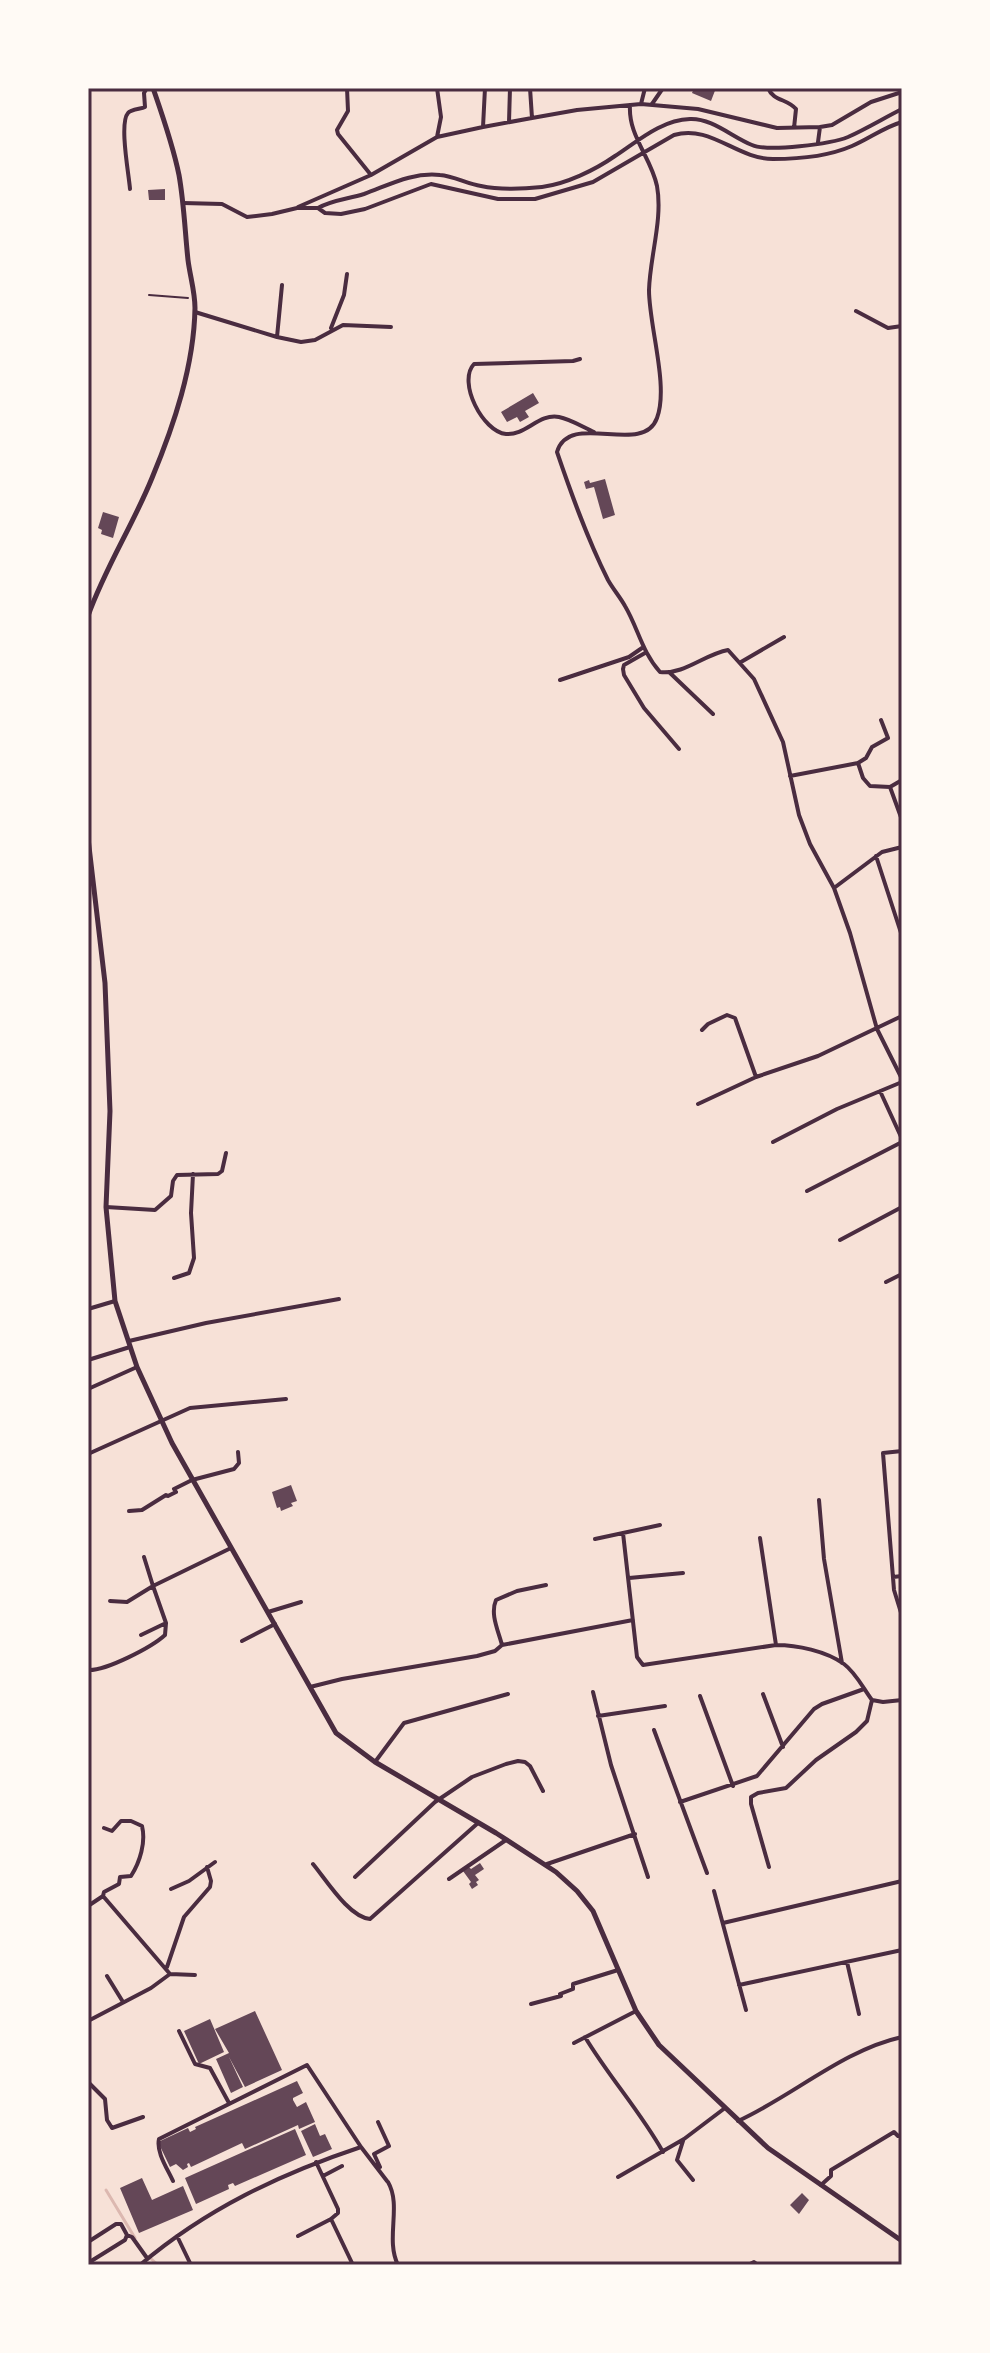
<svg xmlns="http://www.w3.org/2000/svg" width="990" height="2353" font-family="Poppins,sans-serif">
<rect width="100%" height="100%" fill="#f7e1d7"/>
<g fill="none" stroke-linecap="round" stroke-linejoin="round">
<path stroke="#dcb8b0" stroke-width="3" d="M 106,2190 L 135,2238
M 149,2257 L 158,2265"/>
</g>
<path fill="#644757" d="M 694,88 L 716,88 L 711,101 L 692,93 Z
M 165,189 L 165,200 L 149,200 L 148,190 Z
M 533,393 L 539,403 L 525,411 L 529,417 L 520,422 L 517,417 L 507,422 L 501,412 Z
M 605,479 L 615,515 L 603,519 L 594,487 L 586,489 L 584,482 L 589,480 L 590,483 Z
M 103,512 L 119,517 L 113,538 L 101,534 L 102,530 L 98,528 Z
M 291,1485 L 297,1501 L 291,1503 L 293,1506 L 281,1511 L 280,1507 L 277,1508 L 272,1492 Z
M 480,1863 L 484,1869 L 475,1875 L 479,1880 L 476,1882 L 478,1885 L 472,1889 L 469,1884 L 471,1882 L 463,1871 L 469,1867 L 471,1869 Z
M 255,2011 L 282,2070 L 245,2087 L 229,2057 L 243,2087 L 231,2093 L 216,2059 L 229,2053 L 215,2029 Z
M 210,2019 L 224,2052 L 199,2064 L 184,2031 Z
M 297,2081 L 303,2093 L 293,2098 L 293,2100 L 297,2107 L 306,2102 L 315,2122 L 299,2129 L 298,2125 L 245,2149 L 242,2143 L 191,2167 L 189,2163 L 187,2164 L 188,2167 L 183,2170 L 176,2164 L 170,2167 L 158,2142 L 188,2128 L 190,2132 L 196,2129 L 195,2127 Z
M 315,2124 L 320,2136 L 325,2134 L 332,2149 L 313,2157 L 301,2131 Z
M 295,2129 L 306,2155 L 235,2186 L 233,2183 L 228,2185 L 229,2189 L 196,2204 L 185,2178 Z
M 142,2178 L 152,2200 L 183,2186 L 193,2210 L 139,2233 L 120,2188 Z
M 802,2193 L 809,2200 L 799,2214 L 790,2205 Z"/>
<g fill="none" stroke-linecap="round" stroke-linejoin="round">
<path stroke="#4a2c40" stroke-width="2" d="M 149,295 L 188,298"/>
<path stroke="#4a2c40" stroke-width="4" d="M 347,88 L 348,111 L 337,130 L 338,134 L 371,175
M 768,88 C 773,101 788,99 796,109 L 794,128
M 641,104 L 698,109 L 777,128 L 820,127
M 652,104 L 663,88
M 630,105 C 628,136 651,157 657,186 C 663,219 650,256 649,290 C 649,326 669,386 657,418 C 643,457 569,410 557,452 C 572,496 587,538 608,580 C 613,589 620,597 625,606 C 638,628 642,652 660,672 C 684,675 705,654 728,650 L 754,679 L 783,742 L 799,815 L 810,844 L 834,888 L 850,933 L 877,1029 L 902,1079
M 532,118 L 577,110 L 641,104 L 645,88
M 509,122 L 510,88
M 483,127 L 532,118 L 530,88
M 437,137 L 483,127 L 485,88
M 818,142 L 820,127 L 832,125 L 871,102 L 902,92
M 130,189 C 129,175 119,123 128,113 C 131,109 141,109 145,107 L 144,93 L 147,88
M 183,203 L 222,204 L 247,217 L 272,214 L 297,208 L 318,208 L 325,213 L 341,214 L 365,209 L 431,184 L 498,199 L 535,199 L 593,182 L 674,135 C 710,124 737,159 773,159 C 798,159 829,156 852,146 C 869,139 884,127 902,122
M 298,207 L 371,175 L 437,137 L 441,117 L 437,88
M 318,208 C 332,200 348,199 364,194 C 389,185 412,172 440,175 C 454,176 467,184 481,186 C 500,190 523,189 542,187 C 566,184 595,170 615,156 C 638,141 661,120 690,119 C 712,118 732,137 752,145 C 768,152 831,144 848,137 C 866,129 884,118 902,109
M 856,311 L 888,328 L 902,326
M 195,312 L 277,337 L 301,342 L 315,340 L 343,325 L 391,327
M 331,328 L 344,295 L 347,274
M 277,337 L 282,285
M 580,359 L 573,361 L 474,364 C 457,382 483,432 506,434 C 525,436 539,413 559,417 C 570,419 583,427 594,432
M 645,653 L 624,665 L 623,669 L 624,675 L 644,708 L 679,749
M 741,662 L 784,637
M 669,672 L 713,714
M 560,680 L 629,657 L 642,648
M 858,763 L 866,758 L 872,747 L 888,738 L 881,720
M 790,776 L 858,763 L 863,778 L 870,786 L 890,787 L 902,820
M 890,787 L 902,780
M 876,856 L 902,936
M 834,888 L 882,852 L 902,847
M 702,1030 L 708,1024 L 727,1015 L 735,1018 L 756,1077
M 880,1091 L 902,1139
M 698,1104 L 756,1077 L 818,1056 L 902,1016
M 773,1142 L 837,1109 L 902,1082
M 807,1191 L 902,1142
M 106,1207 L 155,1210 L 171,1196 L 173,1181 L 177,1175 L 218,1174 L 222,1171 L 226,1153
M 840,1240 L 902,1207
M 174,1278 L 189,1273 L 194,1258 L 191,1213 L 193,1174
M 886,1282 L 902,1274
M 88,1309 L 115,1301
M 129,1341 L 206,1323 L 339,1299
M 88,1360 L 130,1347
M 88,1389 L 137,1367
M 902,1451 L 883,1453 L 894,1590 L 902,1616
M 88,1454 L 190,1408 L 286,1399
M 819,1500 L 824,1559 L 842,1663
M 129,1511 L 142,1510 L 166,1495 L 168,1496 L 176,1492 L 174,1489 L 192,1480 L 234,1469 L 239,1463 L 238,1452
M 623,1533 L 637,1657 L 643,1665 L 776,1645 C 797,1645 826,1651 844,1664 C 856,1673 863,1688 872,1700 L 883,1702 L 902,1700
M 760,1538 L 776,1645
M 595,1539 L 660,1525
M 144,1557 L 153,1586 L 231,1548
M 893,1577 L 902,1576
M 629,1578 L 683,1573
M 268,1612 L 301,1602
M 141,1635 L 166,1623
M 242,1641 L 275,1624
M 502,1645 C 498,1630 490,1614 496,1600 L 517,1591 L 546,1585
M 88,1670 C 106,1671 152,1647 165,1635 L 166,1623 L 153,1586 L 127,1602 L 110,1601
M 310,1687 L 342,1679 L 477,1656 L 495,1651 L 502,1645 L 633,1620
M 593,1692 L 611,1765 L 648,1877
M 763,1694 L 783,1747
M 700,1696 L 733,1786
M 598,1716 L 665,1706
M 654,1730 L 707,1873
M 375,1762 L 404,1723 L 508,1694
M 680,1802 L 757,1776 L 814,1709 L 822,1704 L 864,1689
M 104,1828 L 112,1831 L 121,1821 L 131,1821 L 142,1826 C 146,1842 140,1862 131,1876 L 120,1877 L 119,1884 L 104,1892 L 103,1896 L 170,1974
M 313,1864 C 327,1881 349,1917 370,1919 L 478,1823
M 547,1864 L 635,1834
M 769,1867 L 751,1804 L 751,1797 L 758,1793 L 786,1788 L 816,1760 L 856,1732 L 867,1721 L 872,1700
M 355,1877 L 435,1802 L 472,1777 L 506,1764 L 518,1761 L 525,1762 L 530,1766 L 543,1791
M 449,1879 L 506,1840
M 171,1889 L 189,1881 L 215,1862
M 714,1891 L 746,2010
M 88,1906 L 103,1896
M 723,1923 L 902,1881
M 847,1962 L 859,2014
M 167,1967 L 184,1917 L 210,1887 L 211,1881 L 207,1867
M 170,1974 L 195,1975
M 107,1976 L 123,2002
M 739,1985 L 902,1950
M 531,2004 L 561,1996 L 560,1994 L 573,1989 L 573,1984 L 618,1970
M 88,2021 L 151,1988 L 170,1974
M 179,2031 L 195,2064 L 210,2068 L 229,2103
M 585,2037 C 609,2077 640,2111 663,2152
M 574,2043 L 636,2011
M 88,2082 L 105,2099 L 107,2120 L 112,2128 L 143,2117
M 738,2121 C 793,2096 843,2050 902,2037
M 378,2122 L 389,2146 L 374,2154 L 380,2167
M 683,2141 L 677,2160 L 693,2180
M 316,2162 L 338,2209 L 338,2213 L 331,2219 L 353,2265
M 323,2176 L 342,2166
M 618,2177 L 684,2139 L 725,2108
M 173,2181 C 167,2168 156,2152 159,2139 L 307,2065 L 361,2147
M 388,2182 C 402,2206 385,2239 398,2265
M 821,2185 L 831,2176 L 831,2170 L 894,2132 L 898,2136 L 902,2135
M 177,2236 L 191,2265
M 298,2236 L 331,2219
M 88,2242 L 116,2224 L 121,2224 L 127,2235 L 132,2237 L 147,2258
M 88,2263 L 125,2240 L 127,2235
M 140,2265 C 206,2209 280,2174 361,2147 L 387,2181
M 748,2265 L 754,2262 L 758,2265"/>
<path stroke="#4a2c40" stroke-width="5" d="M 88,616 C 105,568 133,525 152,478 C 174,425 194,366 195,308 C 195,292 190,276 188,260 C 185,232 184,203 179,175 C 173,145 163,117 153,88
M 88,838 L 105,983 L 110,1111 L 106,1207 L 115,1301 L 137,1367 L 172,1443 L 336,1733 L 375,1762 L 496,1833 L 556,1872 L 577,1891 L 593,1911 L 636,2011 L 659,2045 L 768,2148 L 902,2241"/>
</g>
<rect width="990" height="2353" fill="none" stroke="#fffaf5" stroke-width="180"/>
<rect x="90" y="90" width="810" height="2173" fill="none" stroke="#4a2c40" stroke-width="3"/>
</svg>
